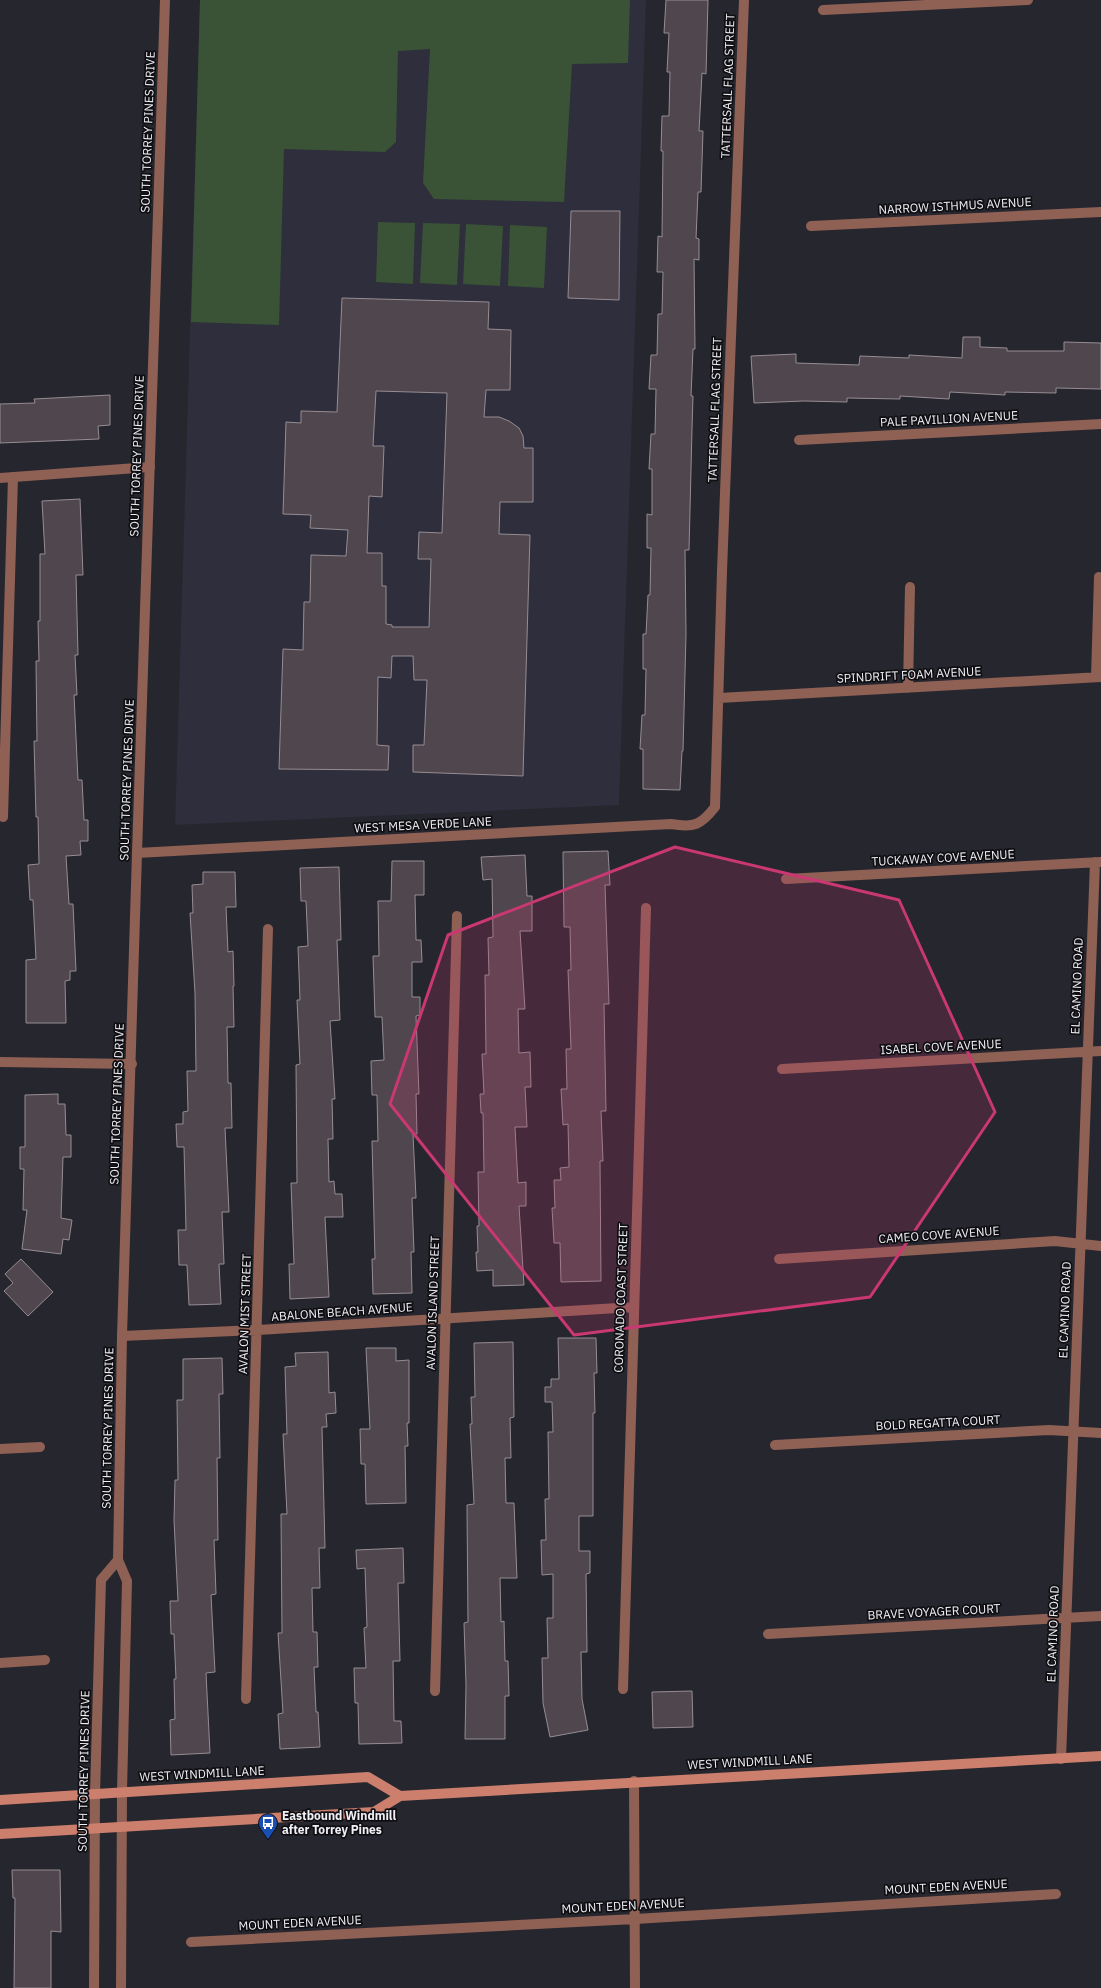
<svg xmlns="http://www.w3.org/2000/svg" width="1101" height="1988" font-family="'IBM Plex Sans',sans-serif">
<rect width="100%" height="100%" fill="#26262e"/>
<path fill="#2e2e3c" d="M 200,0 L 646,0 L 619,805 L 175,825 Z"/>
<path fill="#3a5336" d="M 200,0 L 630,0 L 628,63 L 572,64 L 564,202 L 434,199 L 423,183 L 430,49 L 398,51 L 396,142 L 385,152 L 284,149 L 279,325 L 191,322 Z
M 378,222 L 415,223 L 413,284 L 376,282 Z
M 423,223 L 460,224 L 457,285 L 420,283 Z
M 466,224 L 503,226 L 500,286 L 463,284 Z
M 510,225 L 547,227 L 544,288 L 508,286 Z"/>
<path fill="#4f474d" stroke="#968d94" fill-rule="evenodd" d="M 666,0 L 708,0 L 706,74 L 702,73 L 699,131 L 703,131 L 701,192 L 698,192 L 696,238 L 699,239 L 699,260 L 694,259 L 695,349 L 693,349 L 691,396 L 693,396 L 692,429 L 689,550 L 685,550 L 686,634 L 683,751 L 682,751 L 680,790 L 643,789 L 643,749 L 640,749 L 642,715 L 645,715 L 646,669 L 643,669 L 643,634 L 646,634 L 648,595 L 650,595 L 651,548 L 647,548 L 647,514 L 652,515 L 652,469 L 649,469 L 651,434 L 655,434 L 656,389 L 649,389 L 651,355 L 657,355 L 658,314 L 662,314 L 663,272 L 657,272 L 658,236 L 662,237 L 663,151 L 661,151 L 662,116 L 669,116 L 670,72 L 667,72 L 669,33 L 664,33 Z
M 571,211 L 620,211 L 619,300 L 568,298 Z
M 342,298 L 489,302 L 488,329 L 511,330 L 510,390 L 486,390 L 484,417 L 499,417 L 509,421 L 519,428 L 523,436 L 524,448 L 533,448 L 533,502 L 500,502 L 499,534 L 530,535 L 523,776 L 413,772 L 413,745 L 424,745 L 427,680 L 414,680 L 413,656 L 392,656 L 391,678 L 378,677 L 377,745 L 389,746 L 388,770 L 279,769 L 283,649 L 303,650 L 304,602 L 310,602 L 311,555 L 346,556 L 348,530 L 310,528 L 311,515 L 283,514 L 286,422 L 301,423 L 301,411 L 337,412 ZM 376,391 L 447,393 L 442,533 L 419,532 L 418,559 L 431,559 L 429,627 L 392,627 L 392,625 L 386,624 L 386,586 L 382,586 L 382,553 L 367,553 L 369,496 L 382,497 L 384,446 L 373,446 Z
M 963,337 L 980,337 L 980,347 L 1007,348 L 1007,351 L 1064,351 L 1064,342 L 1101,343 L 1101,389 L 1056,388 L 1056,393 L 1005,392 L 1005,395 L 950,392 L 949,399 L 900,396 L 900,399 L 847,398 L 847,402 L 804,401 L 754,403 L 751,356 L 796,354 L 796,363 L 859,365 L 860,356 L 909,358 L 909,355 L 962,358 Z
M 110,395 L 110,425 L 98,426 L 99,439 L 0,443 L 0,404 L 35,403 L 34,399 Z
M 80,499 L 83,575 L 76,575 L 78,655 L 75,655 L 77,695 L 74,695 L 78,780 L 82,780 L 84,820 L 88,820 L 88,841 L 80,841 L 81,855 L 66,856 L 69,904 L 73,904 L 76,971 L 70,971 L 70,980 L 65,981 L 66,1023 L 26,1023 L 26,960 L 36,959 L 33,900 L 30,900 L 28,865 L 39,864 L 38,817 L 36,817 L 34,741 L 37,741 L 36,661 L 39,661 L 38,621 L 40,621 L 40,554 L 45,554 L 42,501 Z
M 608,851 L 610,885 L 605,885 L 609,1004 L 604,1004 L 606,1111 L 601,1111 L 603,1161 L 600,1161 L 601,1281 L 561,1282 L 560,1243 L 554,1243 L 552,1208 L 555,1208 L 554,1180 L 561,1180 L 560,1168 L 569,1167 L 568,1124 L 563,1125 L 561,1089 L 567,1089 L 566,1049 L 571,1049 L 568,970 L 571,970 L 570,927 L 564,927 L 563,852 Z
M 525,855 L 527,896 L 532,896 L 532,931 L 520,931 L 525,1009 L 518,1009 L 519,1053 L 530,1052 L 531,1087 L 525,1087 L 527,1127 L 515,1127 L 518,1183 L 526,1182 L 526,1206 L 519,1206 L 524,1285 L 493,1286 L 493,1270 L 477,1271 L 476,1252 L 478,1252 L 477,1226 L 479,1226 L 478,1172 L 484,1172 L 483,1113 L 481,1113 L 480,1094 L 484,1094 L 482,1054 L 486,1054 L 485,975 L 489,975 L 488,938 L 493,937 L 492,879 L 483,880 L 481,857 Z
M 392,861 L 424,861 L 424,895 L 415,895 L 416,940 L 421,940 L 422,962 L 412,962 L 412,997 L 420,997 L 420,1015 L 416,1016 L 419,1094 L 416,1094 L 417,1134 L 413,1134 L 416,1198 L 412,1198 L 414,1252 L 411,1252 L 412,1293 L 373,1294 L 372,1259 L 375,1259 L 372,1141 L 378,1141 L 377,1095 L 372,1095 L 371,1061 L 384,1060 L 382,1017 L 375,1017 L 373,956 L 379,956 L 378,901 L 391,901 Z
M 339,867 L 341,940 L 337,940 L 340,1020 L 330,1021 L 335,1099 L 332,1099 L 333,1139 L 328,1139 L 329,1182 L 334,1181 L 335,1194 L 342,1194 L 343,1217 L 325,1217 L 329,1297 L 290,1299 L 289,1264 L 294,1264 L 291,1183 L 297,1183 L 296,1065 L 300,1064 L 297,1000 L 300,1000 L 298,947 L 308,946 L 306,901 L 301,901 L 300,868 Z
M 203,872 L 235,872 L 236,907 L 226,907 L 228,952 L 233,951 L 234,986 L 233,986 L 234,1027 L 227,1027 L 228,1083 L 231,1083 L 232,1128 L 225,1128 L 229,1212 L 222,1212 L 224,1264 L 219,1264 L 221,1304 L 189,1305 L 187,1265 L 179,1265 L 178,1230 L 186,1230 L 184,1147 L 177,1147 L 176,1124 L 183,1124 L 183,1112 L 188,1111 L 187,1071 L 196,1071 L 195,993 L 190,913 L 193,913 L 192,885 L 203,884 Z
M 58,1094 L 58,1104 L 65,1104 L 66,1135 L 71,1135 L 71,1157 L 63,1157 L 61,1218 L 72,1220 L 69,1240 L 63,1239 L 61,1254 L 22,1249 L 27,1210 L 23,1210 L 24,1169 L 20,1169 L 20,1147 L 25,1147 L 25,1095 Z
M 21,1259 L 53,1292 L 28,1316 L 4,1291 L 13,1283 L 5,1274 Z
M 558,1338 L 596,1338 L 597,1373 L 594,1373 L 595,1413 L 593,1413 L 593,1516 L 579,1516 L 579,1551 L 590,1551 L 590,1573 L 586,1574 L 587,1652 L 581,1652 L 582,1699 L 588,1730 L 550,1737 L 543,1703 L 542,1658 L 548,1658 L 547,1618 L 553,1618 L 553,1574 L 542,1575 L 541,1540 L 546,1540 L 545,1499 L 549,1499 L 548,1432 L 553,1432 L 552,1402 L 545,1402 L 545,1387 L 551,1387 L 551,1379 L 559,1379 Z
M 513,1342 L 514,1417 L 510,1418 L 511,1458 L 505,1458 L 506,1503 L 514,1503 L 517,1578 L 500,1578 L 501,1622 L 504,1621 L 505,1661 L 508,1661 L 509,1696 L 505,1696 L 505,1739 L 465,1739 L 466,1685 L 464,1623 L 468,1622 L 467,1505 L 474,1504 L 470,1424 L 472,1424 L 471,1397 L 475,1397 L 474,1343 Z
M 366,1348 L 396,1348 L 396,1361 L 409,1360 L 409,1423 L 407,1423 L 408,1446 L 405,1446 L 406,1503 L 366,1504 L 365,1464 L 361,1464 L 360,1429 L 370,1429 Z
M 328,1352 L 329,1393 L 335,1392 L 336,1413 L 326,1414 L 327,1427 L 322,1427 L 325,1548 L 319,1548 L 320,1588 L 312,1588 L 313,1632 L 317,1632 L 318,1667 L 314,1667 L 316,1712 L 318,1712 L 320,1747 L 280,1749 L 278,1714 L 283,1713 L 278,1633 L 282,1633 L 281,1514 L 287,1514 L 283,1434 L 287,1434 L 285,1367 L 296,1366 L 295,1353 Z
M 222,1358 L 223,1394 L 219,1394 L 220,1458 L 217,1458 L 218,1540 L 214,1540 L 216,1594 L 211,1595 L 215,1672 L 206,1673 L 210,1753 L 171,1755 L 170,1720 L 175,1719 L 174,1679 L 176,1679 L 174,1634 L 171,1634 L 170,1601 L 178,1601 L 174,1520 L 175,1480 L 178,1480 L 177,1400 L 183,1400 L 183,1359 Z
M 403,1548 L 404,1583 L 398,1583 L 400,1661 L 393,1661 L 394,1721 L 401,1721 L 402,1743 L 359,1744 L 358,1703 L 355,1703 L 354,1668 L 366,1668 L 364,1628 L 367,1627 L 365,1568 L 357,1569 L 356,1550 Z
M 692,1691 L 693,1727 L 653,1728 L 652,1692 Z
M 12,1870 L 60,1870 L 61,1932 L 51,1931 L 51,1988 L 14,1988 L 15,1898 L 13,1898 Z"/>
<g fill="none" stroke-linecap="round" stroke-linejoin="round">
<path stroke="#8f6054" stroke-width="10" d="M 823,10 L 1028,0
M 811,226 L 1101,212
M 799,440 L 1101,424
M 0,478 L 150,467
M 1096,677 L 1099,577
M 908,688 L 910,587
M 719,698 L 1101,677
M 3,817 L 13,477
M 137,853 L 671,824 C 694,828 701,825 715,807 L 722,571 L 744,0
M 786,879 L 1101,862
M 0,1062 L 132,1064
M 782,1069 L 1101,1051
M 779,1259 L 1055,1241 L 1101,1246
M 122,1336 L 258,1330 L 634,1307
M 775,1445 L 1049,1430 L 1101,1433
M 0,1449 L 40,1447
M 768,1634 L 1101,1616
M 0,1663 L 45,1660
M 623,1689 L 646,908
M 435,1691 L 457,916
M 246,1699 L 268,929
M 1061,1759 L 1095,862
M 634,1781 L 635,1988
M 191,1942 L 635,1919 L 1056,1894"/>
<path stroke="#8f6054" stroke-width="10" d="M 94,1988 L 95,1794 L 101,1580 L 118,1560
M 121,1988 L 122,1792 L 127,1581 L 118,1560 L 122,1336 L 137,853 L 165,0"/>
<path stroke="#cb7f6c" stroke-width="10" d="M 0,1800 L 368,1777 L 400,1796
M 0,1834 L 374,1812 L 400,1796 L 1101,1756"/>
</g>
<path fill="#c93872" fill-opacity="0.2" stroke="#c93872" stroke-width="3" stroke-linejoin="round" d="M 675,847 L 899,900 L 995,1112 L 870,1297 L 574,1335 L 390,1104 L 448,935 Z"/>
<defs>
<g id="bus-pin" transform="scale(1)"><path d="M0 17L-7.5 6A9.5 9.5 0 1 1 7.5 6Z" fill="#1a4fb4" stroke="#0f0f13"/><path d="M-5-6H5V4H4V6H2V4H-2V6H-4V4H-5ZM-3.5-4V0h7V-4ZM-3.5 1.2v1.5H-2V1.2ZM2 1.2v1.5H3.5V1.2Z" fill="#fff"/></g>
</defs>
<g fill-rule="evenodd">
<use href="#bus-pin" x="268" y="1823"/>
</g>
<g text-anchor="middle" stroke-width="3.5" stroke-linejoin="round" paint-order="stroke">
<g font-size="12" fill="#efeff4" stroke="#0f0f13">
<text transform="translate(728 86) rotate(-88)" y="4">TATTERSALL FLAG STREET</text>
<text transform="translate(148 132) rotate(-88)" y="4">SOUTH TORREY PINES DRIVE</text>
<text transform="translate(955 206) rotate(-3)" y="4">NARROW ISTHMUS AVENUE</text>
<text transform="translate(715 410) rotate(-88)" y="4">TATTERSALL FLAG STREET</text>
<text transform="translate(949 419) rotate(-3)" y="4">PALE PAVILLION AVENUE</text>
<text transform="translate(137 456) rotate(-88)" y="4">SOUTH TORREY PINES DRIVE</text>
<text transform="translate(909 675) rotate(-3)" y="4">SPINDRIFT FOAM AVENUE</text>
<text transform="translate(127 780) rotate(-88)" y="4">SOUTH TORREY PINES DRIVE</text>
<text transform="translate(423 825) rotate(-3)" y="4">WEST MESA VERDE LANE</text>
<text transform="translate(943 858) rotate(-3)" y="4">TUCKAWAY COVE AVENUE</text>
<text transform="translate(1077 986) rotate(-88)" y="4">EL CAMINO ROAD</text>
<text transform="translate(941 1047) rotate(-3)" y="4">ISABEL COVE AVENUE</text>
<text transform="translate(117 1104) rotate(-88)" y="4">SOUTH TORREY PINES DRIVE</text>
<text transform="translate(939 1235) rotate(-4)" y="4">CAMEO COVE AVENUE</text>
<text transform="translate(621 1298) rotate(-88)" y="4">CORONADO COAST STREET</text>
<text transform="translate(433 1303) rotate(-88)" y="4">AVALON ISLAND STREET</text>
<text transform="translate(1065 1310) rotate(-88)" y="4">EL CAMINO ROAD</text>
<text transform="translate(342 1312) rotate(-4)" y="4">ABALONE BEACH AVENUE</text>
<text transform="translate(245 1314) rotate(-88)" y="4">AVALON MIST STREET</text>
<text transform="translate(938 1423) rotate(-3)" y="4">BOLD REGATTA COURT</text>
<text transform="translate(108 1428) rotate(-89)" y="4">SOUTH TORREY PINES DRIVE</text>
<text transform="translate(934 1612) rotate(-3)" y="4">BRAVE VOYAGER COURT</text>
<text transform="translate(1053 1634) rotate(-88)" y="4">EL CAMINO ROAD</text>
<text transform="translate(750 1762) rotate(-3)" y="4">WEST WINDMILL LANE</text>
<text transform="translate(84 1771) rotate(-89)" y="4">SOUTH TORREY PINES DRIVE</text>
<text transform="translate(202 1774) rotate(-3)" y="4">WEST WINDMILL LANE</text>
<text transform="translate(946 1887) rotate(-3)" y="4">MOUNT EDEN AVENUE</text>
<text transform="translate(623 1906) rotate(-3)" y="4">MOUNT EDEN AVENUE</text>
<text transform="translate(300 1923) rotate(-3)" y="4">MOUNT EDEN AVENUE</text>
</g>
<g font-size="12" font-weight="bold" fill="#efeff4" stroke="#0f0f13" text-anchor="start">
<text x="282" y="1820">Eastbound Windmill<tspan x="282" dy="14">after Torrey Pines</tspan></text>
</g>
</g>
</svg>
